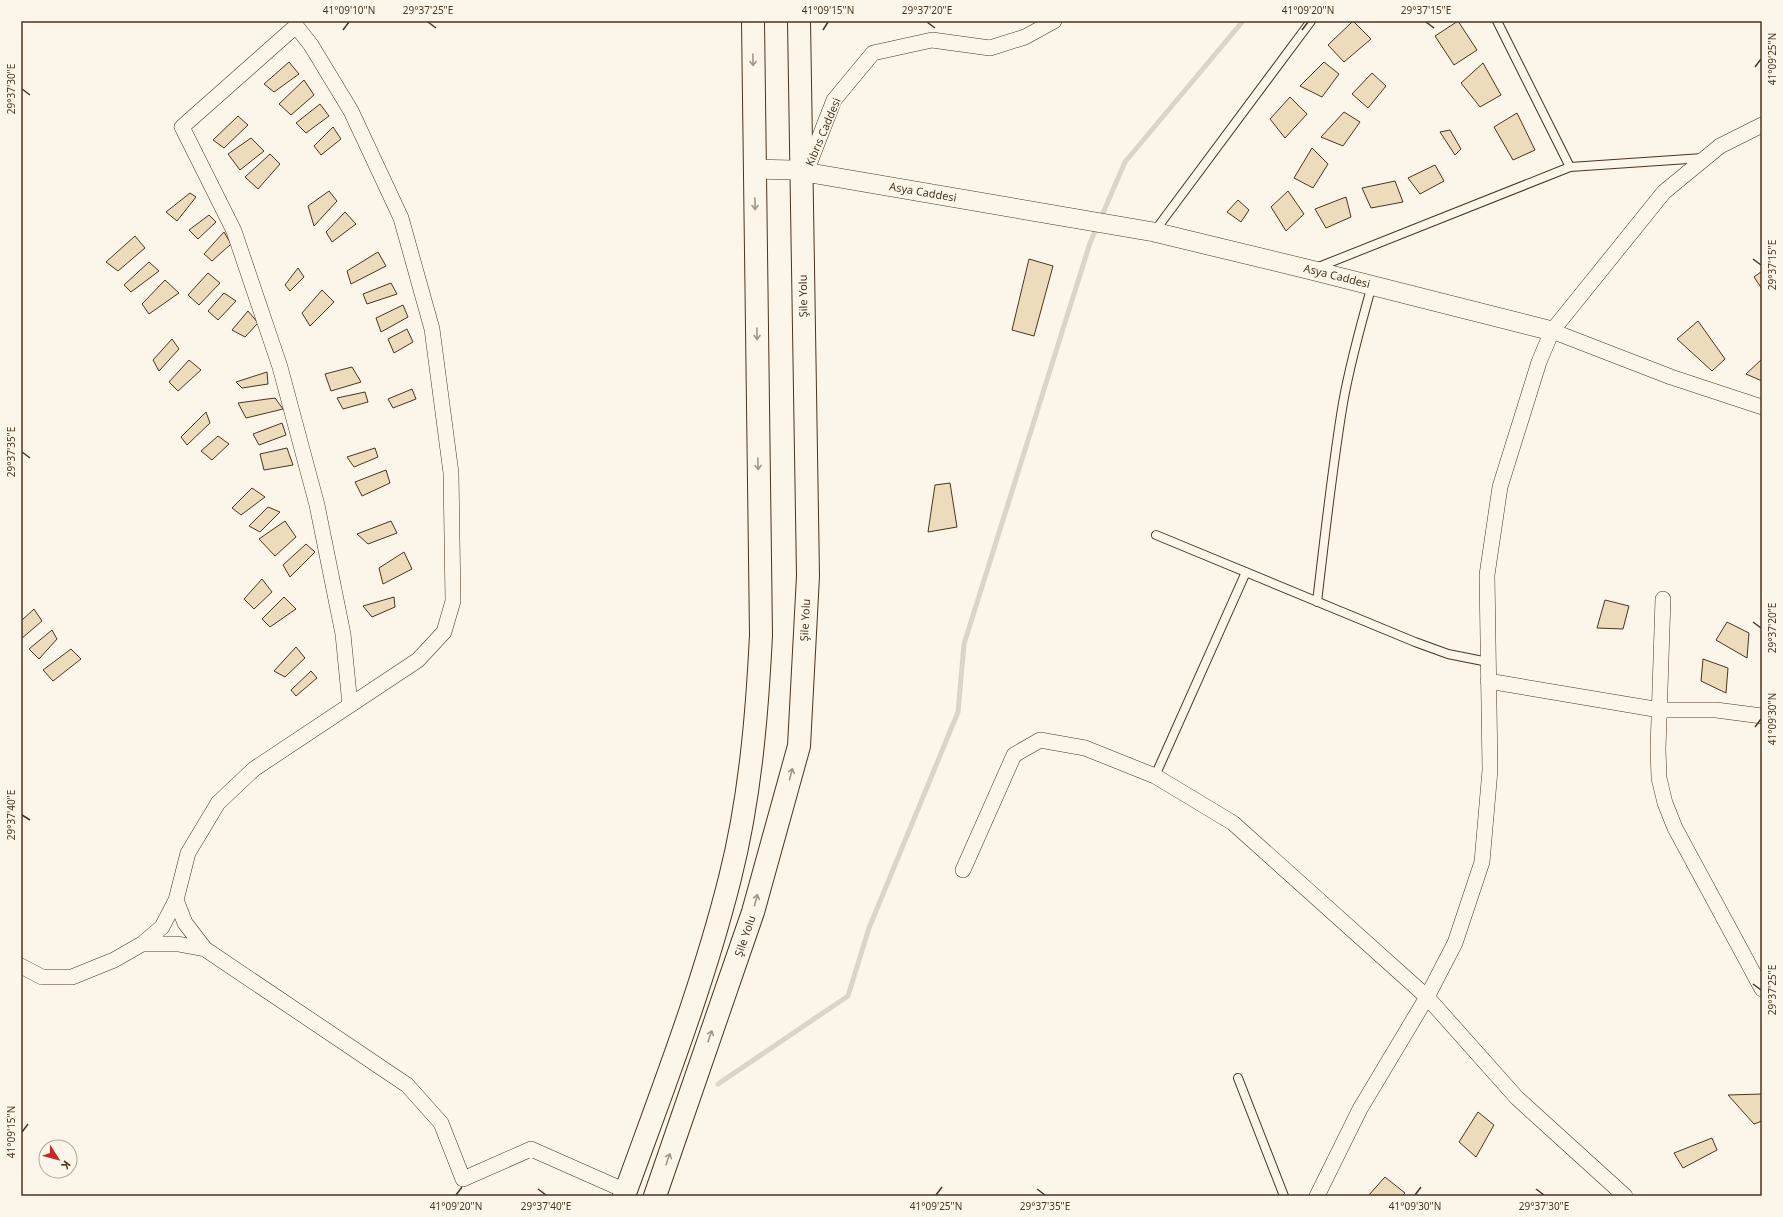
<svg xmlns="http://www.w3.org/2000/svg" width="1783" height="1217" font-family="'Noto Sans',sans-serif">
<rect width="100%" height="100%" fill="#fbf6e9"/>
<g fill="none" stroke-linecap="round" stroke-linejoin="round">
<path stroke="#dcd4c6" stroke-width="5" d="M 718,1084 L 848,996 L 869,928 L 958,712 L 964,644 L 1090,243 L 1125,162 L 1243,21"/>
</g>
<path fill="#ecdcbc" stroke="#4a3520" d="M 1353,21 L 1371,39 L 1344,62 L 1328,45 Z
M 1458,21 L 1477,50 L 1454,65 L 1435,36 Z
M 289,62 L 299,74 L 274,92 L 264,84 Z
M 1324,62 L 1339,74 L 1322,97 L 1300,86 Z
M 1483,63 L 1501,95 L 1480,107 L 1461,83 Z
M 1372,73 L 1386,86 L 1368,108 L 1352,94 Z
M 304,80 L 314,95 L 291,115 L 279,104 Z
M 1290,97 L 1307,114 L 1285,138 L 1270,119 Z
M 320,104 L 329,116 L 306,133 L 296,123 Z
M 1344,112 L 1360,122 L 1343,146 L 1321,137 Z
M 1517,113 L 1535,150 L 1513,160 L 1494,127 Z
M 238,116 L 248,125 L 224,148 L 213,140 Z
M 333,127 L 341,139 L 321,155 L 314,146 Z
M 1450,130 L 1461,149 L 1455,155 L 1440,132 Z
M 251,138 L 264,151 L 240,170 L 228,154 Z
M 1312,148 L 1328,164 L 1313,188 L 1294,178 Z
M 270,154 L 280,164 L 258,189 L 245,177 Z
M 1435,165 L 1444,181 L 1420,194 L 1408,178 Z
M 1395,181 L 1403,202 L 1371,208 L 1362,188 Z
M 329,191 L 337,201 L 314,226 L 308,206 Z
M 1288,191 L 1304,214 L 1286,231 L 1271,207 Z
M 190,193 L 196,197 L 177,221 L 166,212 Z
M 1346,197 L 1351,217 L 1326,228 L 1315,209 Z
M 1238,200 L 1249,210 L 1241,222 L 1227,212 Z
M 345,212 L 356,224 L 332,242 L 326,232 Z
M 209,215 L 216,222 L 198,239 L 189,230 Z
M 224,232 L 231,244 L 212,261 L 204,254 Z
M 135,236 L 145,248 L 118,271 L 106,262 Z
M 378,252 L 386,266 L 351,284 L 347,271 Z
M 1029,259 L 1053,266 L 1034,336 L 1012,330 Z
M 149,262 L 159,271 L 131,292 L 124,285 Z
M 298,268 L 304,277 L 290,291 L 285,285 Z
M 1762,271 L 1762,289 L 1754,277 Z
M 208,273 L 220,283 L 199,305 L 188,295 Z
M 165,280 L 179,293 L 149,314 L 142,304 Z
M 391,283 L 397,294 L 367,304 L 363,294 Z
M 322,290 L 334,302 L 310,326 L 302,313 Z
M 224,293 L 236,301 L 218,320 L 208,311 Z
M 403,305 L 408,317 L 381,332 L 376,318 Z
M 248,311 L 258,323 L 245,337 L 232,330 Z
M 1698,321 L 1725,359 L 1712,371 L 1677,339 Z
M 407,329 L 413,342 L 394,353 L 388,339 Z
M 172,339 L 179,349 L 159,371 L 153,360 Z
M 1762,359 L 1762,381 L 1746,374 Z
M 189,360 L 201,370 L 178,391 L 169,382 Z
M 352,367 L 361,382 L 331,391 L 325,374 Z
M 267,372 L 268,384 L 242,388 L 236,382 Z
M 412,389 L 416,399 L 393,408 L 388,399 Z
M 365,392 L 368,402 L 343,409 L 337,398 Z
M 275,398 L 283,409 L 246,418 L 238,403 Z
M 206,412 L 210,423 L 187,445 L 181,437 Z
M 282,423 L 286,435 L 259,445 L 253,434 Z
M 218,436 L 229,444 L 212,460 L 201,451 Z
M 287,448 L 293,465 L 264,470 L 260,454 Z
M 375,448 L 378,457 L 354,467 L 347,457 Z
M 386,470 L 390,483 L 362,496 L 355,482 Z
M 950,483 L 957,527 L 928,532 L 935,485 Z
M 252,488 L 265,497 L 241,515 L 232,508 Z
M 268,507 L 280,512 L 260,532 L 249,526 Z
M 285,521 L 296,537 L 275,556 L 259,539 Z
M 391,521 L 397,533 L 368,544 L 357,534 Z
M 306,544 L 315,552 L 290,577 L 283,565 Z
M 404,552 L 412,569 L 383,584 L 379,568 Z
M 262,579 L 272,592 L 254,609 L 244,599 Z
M 284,597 L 296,609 L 270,627 L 262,619 Z
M 394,597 L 395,607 L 372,617 L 363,606 Z
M 1605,600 L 1629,606 L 1623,629 L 1597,628 Z
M 34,609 L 42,621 L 21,639 L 21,621 Z
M 1727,622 L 1749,633 L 1747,658 L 1716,640 Z
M 52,630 L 57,639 L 39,659 L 29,649 Z
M 296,647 L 305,658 L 285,677 L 274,671 Z
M 71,649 L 81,659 L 53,681 L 43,670 Z
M 1703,659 L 1728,668 L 1726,693 L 1701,681 Z
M 311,671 L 317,678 L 296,696 L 291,690 Z
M 1762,1094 L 1762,1121 L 1754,1124 L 1728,1095 Z
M 1478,1112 L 1494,1125 L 1476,1157 L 1459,1142 Z
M 1712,1138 L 1717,1150 L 1683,1168 L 1674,1153 Z
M 1385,1177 L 1405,1193 L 1402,1196 L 1368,1196 Z"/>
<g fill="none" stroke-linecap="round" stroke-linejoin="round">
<g stroke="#4a3520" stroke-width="10">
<path id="service" d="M 1497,21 L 1570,167 L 1703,158
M 1154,232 L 1311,21
M 1316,268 L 1570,167
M 1156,535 L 1415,642 L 1448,654 L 1488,662
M 1317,602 C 1325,535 1332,469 1343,403 C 1350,363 1361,324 1372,285
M 1155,776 L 1246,572
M 1238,1078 L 1284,1196"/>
</g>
<g stroke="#4a3520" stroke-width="16">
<path id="minor" d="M 806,172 L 834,100 L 873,53 L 932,40 L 990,48 L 1025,37 L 1054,21
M 1552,331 L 1671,377 L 1762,407
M 1663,599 L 1658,749 L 1659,778 L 1665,803 L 1675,828 L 1762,989
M 1488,681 L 1660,710 L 1716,710 L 1762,716
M 963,870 L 1014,755 L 1040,740 L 1085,748 L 1155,776 L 1233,823 L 1427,997 L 1517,1098 L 1625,1196
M 176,900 L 185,923 L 205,949 L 407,1085 L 441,1123 L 463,1179 L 531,1149 L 626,1191
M 142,944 L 162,927 L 176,900 L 188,853 L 218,803 L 254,769 L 418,660 L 444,632 L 453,601 L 451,473 L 432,329 L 401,218 L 351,111 L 311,45 L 296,26 L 182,127 L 234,231 L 280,367 L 317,505 L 343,634 L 350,705
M 21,966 L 42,977 L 72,977 L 114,960 L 142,944 L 178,944 L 205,949
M 1317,1196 L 1360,1109 L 1427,997 L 1455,943 L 1482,862 L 1490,770 L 1487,575 L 1500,487 L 1539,362 L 1552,331 L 1664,192 L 1720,146 L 1762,125"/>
</g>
<g stroke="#4a3520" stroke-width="20">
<path id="tertiary" d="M 755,169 L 793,170 L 1154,232 L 1311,270 L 1552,331"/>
</g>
<g stroke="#4a3520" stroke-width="24">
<path id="trunk" d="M 624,1196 C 662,1091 703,986 730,878 C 750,799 757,716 761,635 L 753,21
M 655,1196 L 753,912 L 799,746 L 808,576 L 799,21"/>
</g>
<use href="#service" stroke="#fbf6e9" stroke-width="8"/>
<use href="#minor" stroke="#fbf6e9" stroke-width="15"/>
<use href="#tertiary" stroke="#fbf6e9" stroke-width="19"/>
<use href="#trunk" stroke="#fbf6e9" stroke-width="22"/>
</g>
<defs><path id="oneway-shaft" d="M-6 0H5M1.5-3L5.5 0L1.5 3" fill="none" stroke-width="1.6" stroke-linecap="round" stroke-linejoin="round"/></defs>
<g stroke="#a29684">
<use href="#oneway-shaft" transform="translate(753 60) rotate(89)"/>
<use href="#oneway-shaft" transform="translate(755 204) rotate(89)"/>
<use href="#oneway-shaft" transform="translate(757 334) rotate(89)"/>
<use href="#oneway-shaft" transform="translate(758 464) rotate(89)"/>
<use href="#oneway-shaft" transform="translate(791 774) rotate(-75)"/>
<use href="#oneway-shaft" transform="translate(756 900) rotate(-75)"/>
<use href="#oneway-shaft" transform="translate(710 1036) rotate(-71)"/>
<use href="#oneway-shaft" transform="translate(668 1159) rotate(-71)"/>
</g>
<path fill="none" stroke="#4a3520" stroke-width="1.5" d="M 428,22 L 436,28M 927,22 L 935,28M 1426,22 L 1434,28M 343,30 L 349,22M 823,30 L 828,22M 1302,30 L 1308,22M 1755,67 L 1761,59M 22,89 L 30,95M 1753,259 L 1761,265M 22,452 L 30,458M 1753,622 L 1761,628M 1755,727 L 1761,719M 22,815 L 30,820M 1753,984 L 1761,990M 22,1132 L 28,1124M 538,1189 L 546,1195M 1037,1189 L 1045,1195M 1536,1189 L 1544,1195M 456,1195 L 462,1187M 936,1195 L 942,1187M 1415,1195 L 1421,1187"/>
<g text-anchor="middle" stroke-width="3" stroke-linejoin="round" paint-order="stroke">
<g font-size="11" fill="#4a3520" stroke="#fbf6e9">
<text transform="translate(823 132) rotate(-67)" y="4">Kıbrıs Caddesi</text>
<text transform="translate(923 192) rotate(10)" y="4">Asya Caddesi</text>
<text transform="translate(1337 276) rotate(14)" y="4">Asya Caddesi</text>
<text transform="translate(803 296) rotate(-91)" y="4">Şile Yolu</text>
<text transform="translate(805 620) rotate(-87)" y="4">Şile Yolu</text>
<text transform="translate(745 936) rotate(-71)" y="4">Şile Yolu</text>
</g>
</g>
<rect width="1783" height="1217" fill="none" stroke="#fbf6e9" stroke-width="44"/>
<g transform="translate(58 1159) rotate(126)"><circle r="19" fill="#fbf6e9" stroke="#b4a999"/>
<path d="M0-3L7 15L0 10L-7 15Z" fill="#c62828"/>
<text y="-6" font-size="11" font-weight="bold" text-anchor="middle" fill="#4a3520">K</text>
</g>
<rect x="22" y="22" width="1739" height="1173" fill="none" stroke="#4a3520" stroke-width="1.5"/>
<g font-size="10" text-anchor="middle" fill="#4a3520">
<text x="349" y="14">41°09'10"N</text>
<text x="428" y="14">29°37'25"E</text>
<text x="828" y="14">41°09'15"N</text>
<text x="927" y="14">29°37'20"E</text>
<text x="1308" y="14">41°09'20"N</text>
<text x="1426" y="14">29°37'15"E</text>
<text transform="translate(1772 59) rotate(-90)" y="4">41°09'25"N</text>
<text transform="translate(11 89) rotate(-90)" y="4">29°37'30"E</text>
<text transform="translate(1772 265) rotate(-90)" y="4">29°37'15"E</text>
<text transform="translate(11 452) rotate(-90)" y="4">29°37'35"E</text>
<text transform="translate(1772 628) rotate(-90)" y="4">29°37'20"E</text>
<text transform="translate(1772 719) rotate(-90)" y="4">41°09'30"N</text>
<text transform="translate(11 815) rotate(-90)" y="4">29°37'40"E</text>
<text transform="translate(1772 990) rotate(-90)" y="4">29°37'25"E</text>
<text transform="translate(11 1132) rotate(-90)" y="4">41°09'15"N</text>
<text x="456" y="1210">41°09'20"N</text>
<text x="546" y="1210">29°37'40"E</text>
<text x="936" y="1210">41°09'25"N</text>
<text x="1045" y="1210">29°37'35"E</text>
<text x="1415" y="1210">41°09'30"N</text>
<text x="1544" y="1210">29°37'30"E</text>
</g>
</svg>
